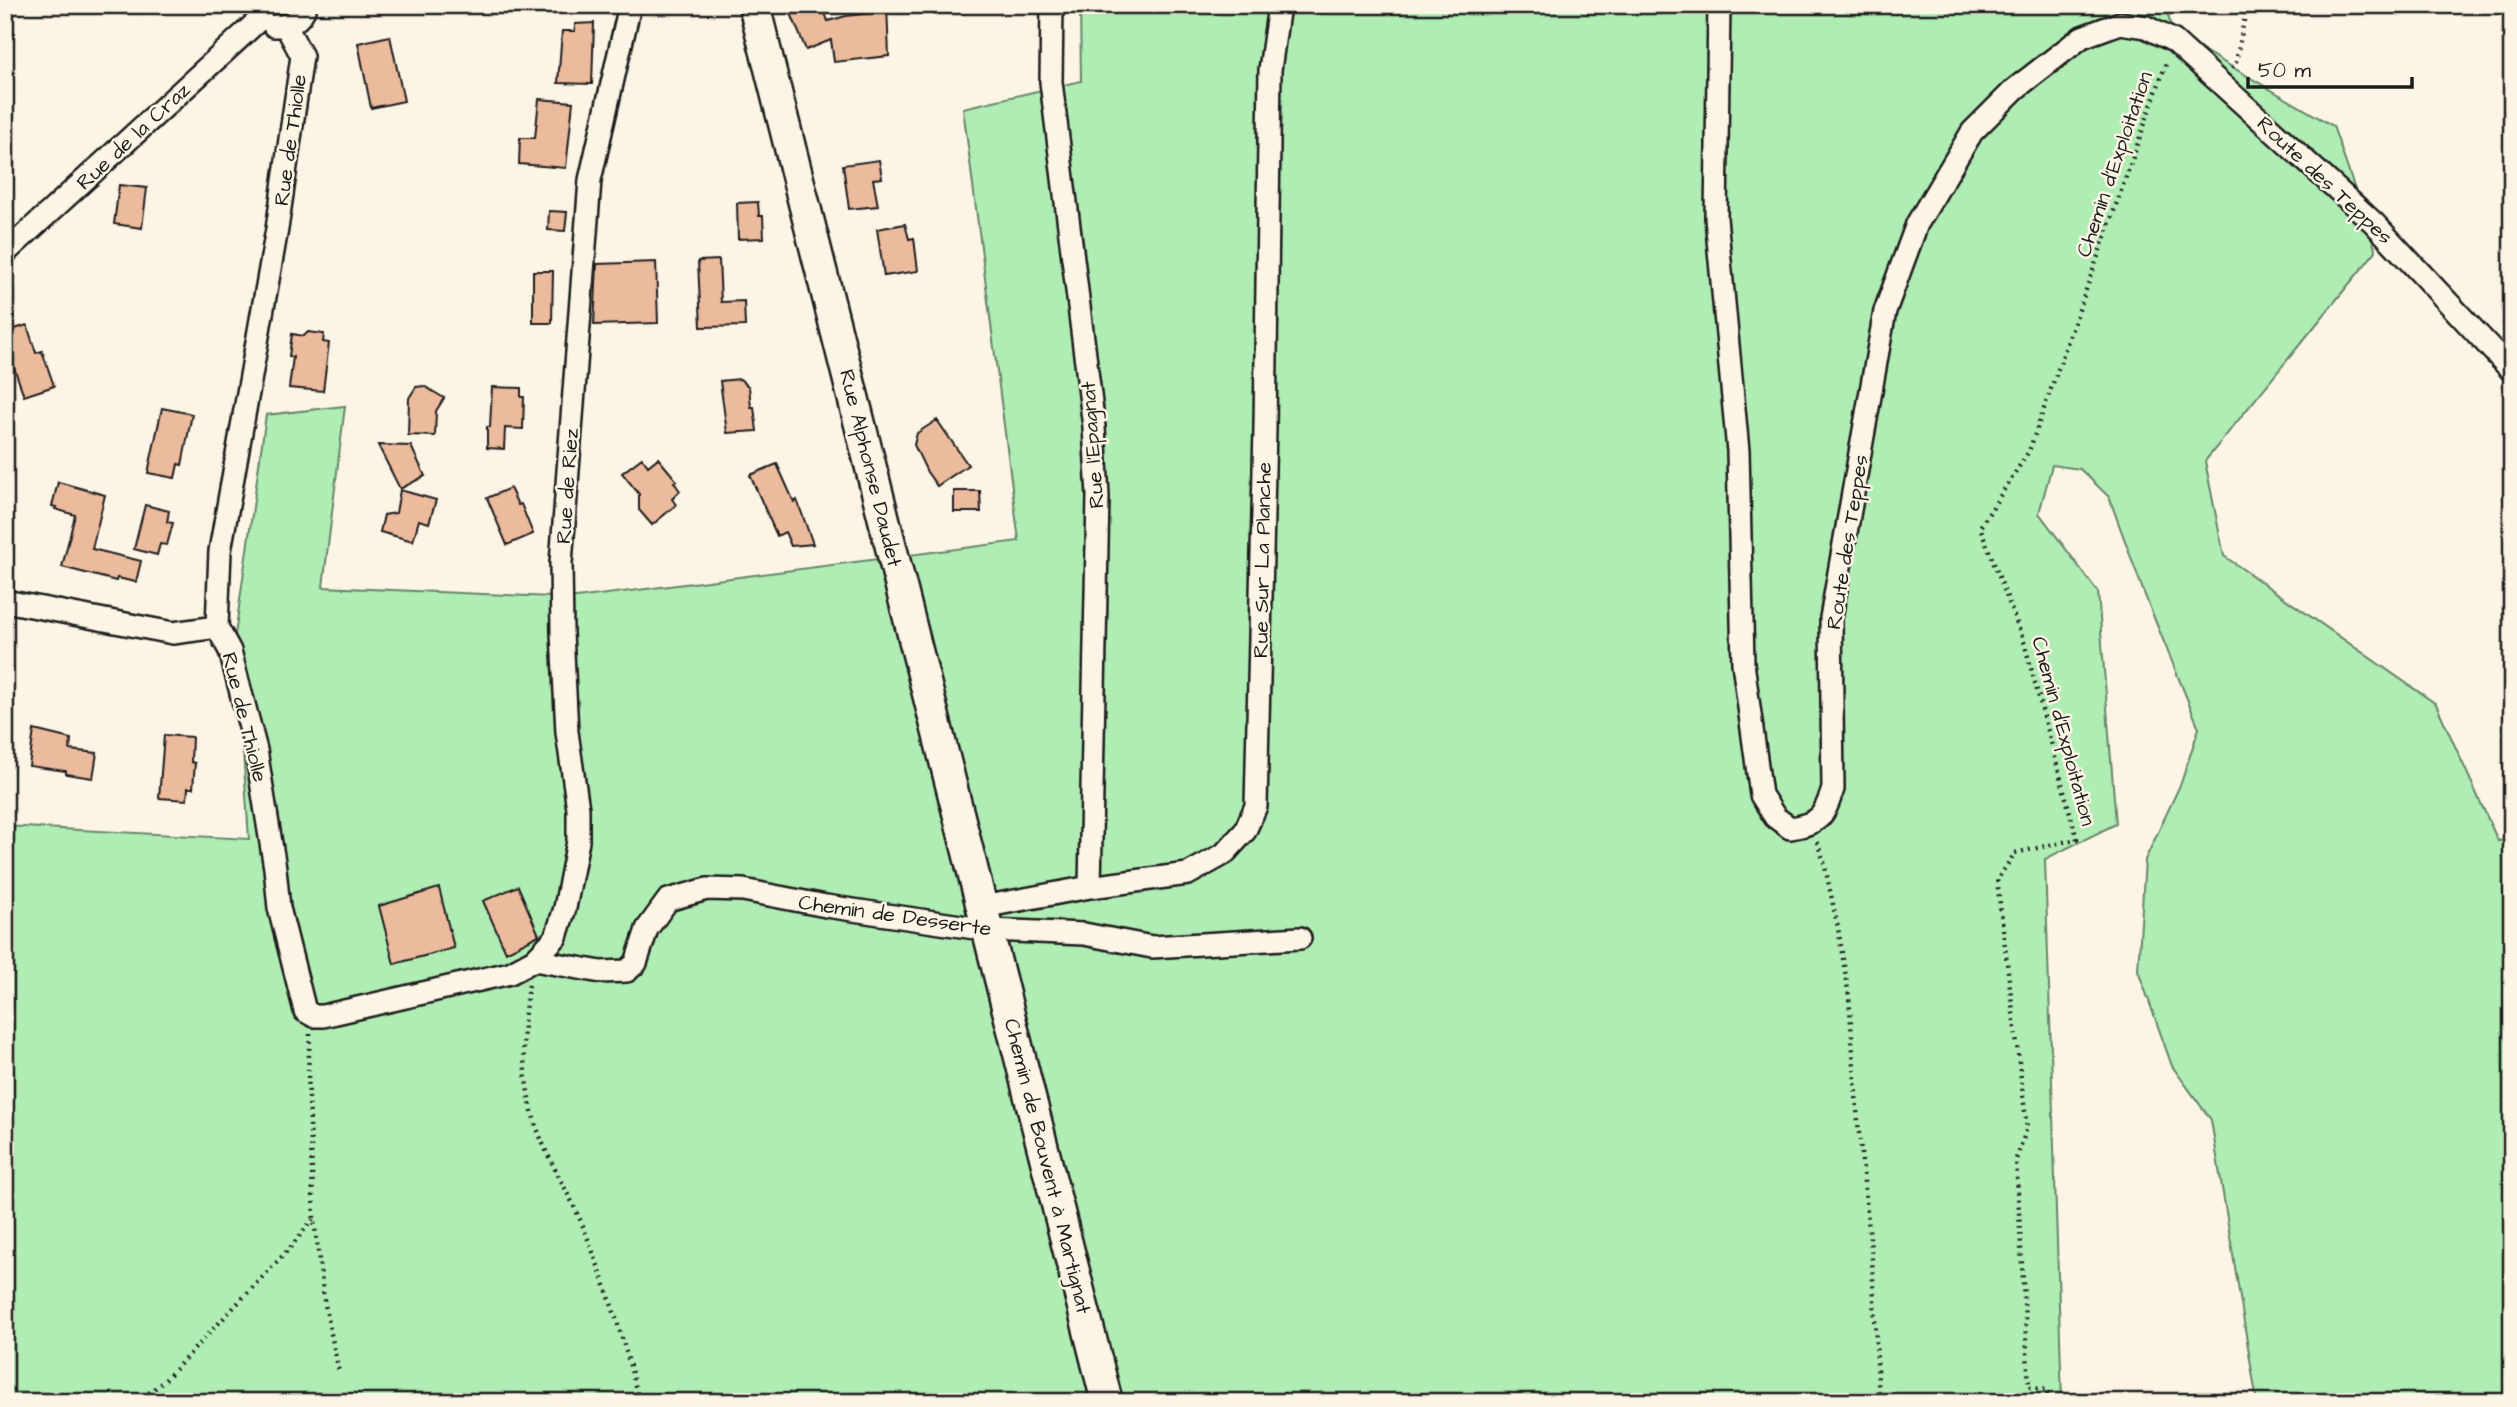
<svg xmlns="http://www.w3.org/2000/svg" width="2517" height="1407" font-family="'Architects Daughter',sans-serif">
<rect width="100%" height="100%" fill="#fcf5e5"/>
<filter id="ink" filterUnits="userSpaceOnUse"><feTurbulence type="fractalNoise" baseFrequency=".0143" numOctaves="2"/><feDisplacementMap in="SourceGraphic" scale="14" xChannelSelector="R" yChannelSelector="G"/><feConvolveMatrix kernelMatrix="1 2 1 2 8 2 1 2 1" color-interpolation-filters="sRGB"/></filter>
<g filter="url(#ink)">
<path fill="#afedb4" stroke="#668468" stroke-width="2" d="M 1080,5 L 2166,5 L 2172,32 L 2333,126 L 2376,251 L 2205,461 L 2224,556 L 2436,704 L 2498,841 L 2512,838 L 2512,1402 L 2257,1402 L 2211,1120 L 2172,1066 L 2138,970 L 2145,860 L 2181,783 L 2199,728 L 2144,593 L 2109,497 L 2080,469 L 2052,465 L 2039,513 L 2098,592 L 2116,824 L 2045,859 L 2062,1402 L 5,1402 L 5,826 L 249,839 L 235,635 L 266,415 L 345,406 L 323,587 L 576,598 L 1019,541 L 963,108 L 1081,81 Z"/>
<path fill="#ecba9d" stroke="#1c1c1c" stroke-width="2" d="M 802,5 L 822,5 L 828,21 L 846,16 L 871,13 L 870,5 L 887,5 L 889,56 L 834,62 L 831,40 L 806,50 L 790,11 Z
M 594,23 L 592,84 L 558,83 L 562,31 L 575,31 L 575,24 Z
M 390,36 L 404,101 L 371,108 L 358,43 Z
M 539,99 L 573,102 L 566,168 L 519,164 L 520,138 L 535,138 Z
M 879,160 L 882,178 L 873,179 L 878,206 L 849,209 L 843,165 Z
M 119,185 L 147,188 L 142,228 L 114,224 Z
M 758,202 L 759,216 L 763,216 L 764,238 L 738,239 L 737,203 Z
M 549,211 L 567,212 L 565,231 L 548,230 Z
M 905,224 L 909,239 L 914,238 L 918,271 L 884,276 L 877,229 Z
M 719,260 L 721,302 L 744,301 L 745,326 L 701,327 L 698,261 Z
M 656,262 L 658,323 L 594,325 L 597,264 Z
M 533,271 L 553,271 L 552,323 L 533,323 Z
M 27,325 L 36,353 L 42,351 L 54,386 L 24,396 L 10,356 L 5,357 L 5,332 Z
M 308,332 L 324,334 L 323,342 L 329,343 L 323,391 L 289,388 L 293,357 L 289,356 L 292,334 L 304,336 Z
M 740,379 L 749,387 L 751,407 L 754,407 L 757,431 L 727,433 L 720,381 Z
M 424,386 L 444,398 L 436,411 L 435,436 L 408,435 L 409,398 L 416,387 Z
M 492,387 L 521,388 L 521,397 L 524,397 L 523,429 L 505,428 L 504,449 L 487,448 L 487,427 L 490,427 Z
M 162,408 L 192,414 L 182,465 L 178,464 L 175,478 L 148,473 Z
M 937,420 L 968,465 L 937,486 L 927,472 L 914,445 L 917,433 Z
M 378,445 L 411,446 L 425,476 L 400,489 Z
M 642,458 L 648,466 L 658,458 L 677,481 L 674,482 L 680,491 L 672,499 L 676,505 L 652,525 L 639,510 L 639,494 L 622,473 Z
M 777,464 L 794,502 L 797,500 L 813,544 L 791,546 L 785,532 L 777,536 L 750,475 Z
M 58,482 L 105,495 L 92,549 L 141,561 L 136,582 L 117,578 L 116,581 L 62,567 L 75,515 L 55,509 L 56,507 L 52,506 Z
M 510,488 L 518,505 L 521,504 L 533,534 L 507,545 L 487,498 Z
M 400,490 L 436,500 L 429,523 L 419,520 L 413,541 L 380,532 L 384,515 L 396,513 Z
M 954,491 L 980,491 L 981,512 L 954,512 Z
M 145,505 L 169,511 L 167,522 L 173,523 L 167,545 L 160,544 L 157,555 L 134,549 Z
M 34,730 L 71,739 L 70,750 L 97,753 L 93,778 L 66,774 L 66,771 L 29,766 Z
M 164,735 L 192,737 L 191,762 L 195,763 L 193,788 L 188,788 L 187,800 L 159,798 Z
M 518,886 L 539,935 L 506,952 L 483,901 Z
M 439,888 L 454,948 L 394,964 L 379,906 Z"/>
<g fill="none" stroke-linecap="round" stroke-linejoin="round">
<g stroke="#1c1c1c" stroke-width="26">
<path id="street" d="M 1052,5 L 1051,82 L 1094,427 L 1098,496 L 1090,887
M 1719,5 L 1716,218 L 1738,451 L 1743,663 L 1761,795 L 1775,817 L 1790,828 C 1820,824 1824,816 1833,789 L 1831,618 L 1885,311 L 1917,224 L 1972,132 L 2015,89 L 2082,37 L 2120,23 L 2146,27 L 2174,41 L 2374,223 L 2512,371
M 274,26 C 290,27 301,20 306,5
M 286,26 L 302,56 L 277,229 L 220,551 L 217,627 L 230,651 L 256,750 L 275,868 L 279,908 L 305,1011 L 314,1016 L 323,1016 L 510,973 L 534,960 L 556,937 L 565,908 L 578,841 L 578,809 L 567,732 L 562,633 L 561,563 L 590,180 L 630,5
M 5,253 L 261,18
M 5,601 L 173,633 L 217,627
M 982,907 L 1090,887 L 1188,874 L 1224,854 L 1245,831 L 1256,806 L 1265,428 L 1270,70 L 1279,5
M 534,960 L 601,972 L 627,971 L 636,963 L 647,929 L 668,900 L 707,889 L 743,890 L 826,906 L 988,930 L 1084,934 L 1152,947 L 1300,938"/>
</g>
<g stroke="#1c1c1c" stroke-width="35">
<path id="secondary" d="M 754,5 L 1107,1402"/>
</g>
<path stroke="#1c1c1c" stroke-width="4.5" stroke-dasharray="2 5" stroke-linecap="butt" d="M 2232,69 L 2236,62 L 2247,5
M 1817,842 L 1824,862 L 1838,928 L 1849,996 L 1858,1123 L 1872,1259 L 1879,1402
M 529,985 C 520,1030 522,1078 535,1122 C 546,1158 568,1190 582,1224 C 605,1281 625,1342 639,1402
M 310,1034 L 308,1073 L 314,1219 L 324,1300 L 339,1372
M 138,1402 L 166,1379 L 289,1249 L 313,1219
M 2048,1402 L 2047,1390 L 2029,1387 L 2016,1159 L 2027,1128 L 1997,880 L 2015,853 L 2077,839 L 2024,642 L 1980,527 L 2029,451 L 2167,61"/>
<use href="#street" stroke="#fcf5e5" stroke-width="21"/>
<use href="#secondary" stroke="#fcf5e5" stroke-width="30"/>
</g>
</g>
<g text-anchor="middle" stroke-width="5" stroke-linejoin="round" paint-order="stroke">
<g font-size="21" fill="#1c1c1c" stroke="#fcf5e5">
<text transform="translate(133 136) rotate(-43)" y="7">Rue de la Craz</text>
<text transform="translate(290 140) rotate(-82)" y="7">Rue de Thiolle</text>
<text transform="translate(2114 164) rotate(-71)" y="7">Chemin d'Exploitation</text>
<text transform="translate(2325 180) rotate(43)" y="7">Route des Teppes</text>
<text transform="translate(1092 445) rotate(-94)" y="7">Rue l'Epagnat</text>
<text transform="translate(871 468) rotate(76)" y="7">Rue Alphonse Daudet</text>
<text transform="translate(567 486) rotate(-86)" y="7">Rue de Riez</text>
<text transform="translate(1847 542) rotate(-81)" y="7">Route des Teppes</text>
<text transform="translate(1262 560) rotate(-89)" y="7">Rue Sur La Planche</text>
<text transform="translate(245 717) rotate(76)" y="7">Rue de Thiolle</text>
<text transform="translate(2064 731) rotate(75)" y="7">Chemin d'Exploitation</text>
<text transform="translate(895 915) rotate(8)" y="7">Chemin de Desserte</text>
<text transform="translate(1048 1166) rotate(76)" y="7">Chemin de Bouvent à Martignat</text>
</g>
</g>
<rect width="2517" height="1407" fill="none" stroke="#fcf5e5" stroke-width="28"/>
<rect x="14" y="14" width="2489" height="1379" fill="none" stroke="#1c1c1c" stroke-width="2.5" filter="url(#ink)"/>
<path d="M2248 77v10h164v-10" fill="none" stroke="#1c1c1c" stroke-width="3.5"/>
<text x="2258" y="77" font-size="21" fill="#1c1c1c" stroke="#fcf5e5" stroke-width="5" paint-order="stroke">50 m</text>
</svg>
